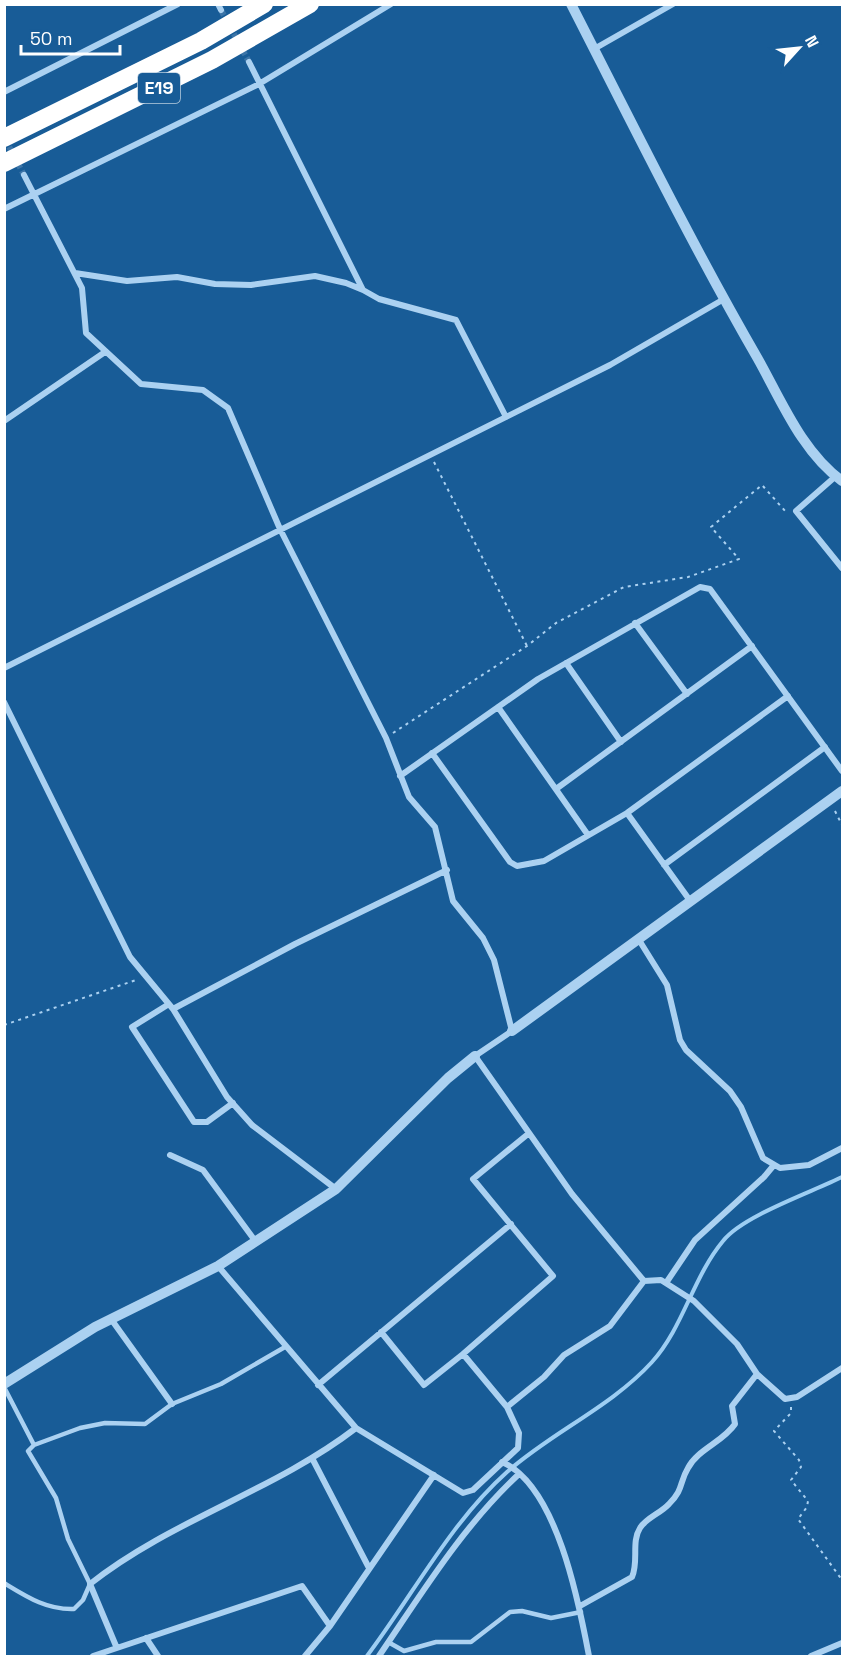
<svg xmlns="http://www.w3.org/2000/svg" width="847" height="1661" font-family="'Space Grotesk',sans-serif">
<rect width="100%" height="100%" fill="#185c97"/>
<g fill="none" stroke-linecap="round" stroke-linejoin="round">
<path stroke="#9dcef3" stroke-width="4" d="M 367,1656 C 413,1595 450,1523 507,1472 C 552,1432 611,1407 652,1362 C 683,1328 693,1277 723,1241 C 742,1216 812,1192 842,1177"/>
<path stroke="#3b74a7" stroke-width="6" stroke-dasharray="6 3" stroke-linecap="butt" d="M 221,10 L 249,62
M 5,139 L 24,175"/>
<path stroke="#abd1f1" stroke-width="2" stroke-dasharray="3 4.5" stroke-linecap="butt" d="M 434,462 L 527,646
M 393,733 L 527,646 L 556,623 L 624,587 L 688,577 L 739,559 L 711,527 L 762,485 L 786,512
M 835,811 L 842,825
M 4,1025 L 136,980
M 791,1407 L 791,1413 L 774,1431 L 799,1460 L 801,1467 L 791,1480 L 808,1501 L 807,1507 L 798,1519 L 842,1580
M 842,1591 L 842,1601"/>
<path stroke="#abd1f1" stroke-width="4.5" d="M 4,1387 L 34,1445 L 80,1428 L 105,1423 L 145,1424 L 172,1404 L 221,1384 L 285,1347
M 4,1583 C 27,1597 47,1610 74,1609 L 83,1600 L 90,1584 L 68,1539 L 56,1498 L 28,1451 L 34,1445
M 388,1642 L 404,1651 L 436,1642 L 471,1642 L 510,1612 L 522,1611 L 551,1618 L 581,1612"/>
<path stroke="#abd1f1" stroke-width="6" d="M 218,4 L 221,10
M 594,49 L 673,4
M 249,62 L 363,290 L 379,299 L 456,320 L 506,417
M 4,92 L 178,4
M 24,175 L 82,288 L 86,333 L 141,384 L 203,390 L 228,408 L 280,529 L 386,738 L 409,797 L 435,827 L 453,901 L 483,938 L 494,960 L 512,1031 L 475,1056 L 572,1194 L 644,1281
M 4,209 L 259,84 L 391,4
M 75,273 L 127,281 L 177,277 L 215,284 L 251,285 L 315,276 L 346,283 L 363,290
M 4,421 L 105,352
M 836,476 L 796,511 L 842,568
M 635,623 L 687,694
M 566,663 L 621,742
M 4,668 L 610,365 L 724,299
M 4,702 L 130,957 L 173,1009 L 227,1097 L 252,1125 L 336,1189
M 498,707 L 588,835
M 432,753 L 510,862 L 517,866 L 544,861 L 627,813 L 788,696
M 400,776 L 538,679 L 700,587 L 710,589 L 842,771
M 556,789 L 752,646
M 627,813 L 691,902
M 664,865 L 825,747
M 639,940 L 667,985 L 680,1040 L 686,1050 L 730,1091 L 741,1107 L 763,1158 L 780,1168 L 809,1165 L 842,1148
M 169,1004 L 132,1027 L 194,1122 L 207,1122 L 233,1103
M 173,1009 L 295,944 L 447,870
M 170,1155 L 203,1170 L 256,1242
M 218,1266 L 356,1428 L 463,1493 L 473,1490 L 518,1448 L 519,1433 L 507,1407 L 544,1377 L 564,1355 L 610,1326 L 644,1281 L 661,1280 L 694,1301 L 737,1344 L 757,1374 L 785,1399 L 797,1397 L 842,1368
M 666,1283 L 695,1240 L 764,1177 L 774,1165
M 111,1319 L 172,1404
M 381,1332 L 424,1385 L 463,1354
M 318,1385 L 511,1224
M 507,1407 L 463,1354 L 553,1276 L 473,1179 L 528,1134
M 312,1458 L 369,1568
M 502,1462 C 557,1486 579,1603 589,1656
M 580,1606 L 632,1577 C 639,1562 631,1542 640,1528 C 646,1518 661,1513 669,1504 C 684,1489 679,1483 688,1468 C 698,1449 723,1442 735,1424 L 732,1406 L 757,1374
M 146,1638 L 158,1656
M 116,1646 L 90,1584 C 171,1520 274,1491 356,1428
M 93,1656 L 302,1586 L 330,1626
M 305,1656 L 330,1626 L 434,1475
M 379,1656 C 422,1593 462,1527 519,1474
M 811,1656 L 842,1643"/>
<path stroke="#abd1f1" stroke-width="10" d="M 571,4 C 632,123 691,243 758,359 C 781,400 802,452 842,481
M 512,1031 L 842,791
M 4,1384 L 95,1327 L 218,1266 L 336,1189 L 448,1078 L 475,1056"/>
<path stroke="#fff" stroke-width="18" d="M 4,138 L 201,41 L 264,4
M 4,163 L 212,60 L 310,4"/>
</g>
<g text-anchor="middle" stroke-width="5" stroke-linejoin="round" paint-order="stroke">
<rect fill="#185c97" stroke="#bacee0" stroke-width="1.5" x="138" y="73" width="42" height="30" rx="4.5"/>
<g font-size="18" font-weight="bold" fill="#fff">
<text x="159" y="94">E19</text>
</g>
</g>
<rect width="847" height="1661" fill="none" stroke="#ffffff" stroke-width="12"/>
<g transform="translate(799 48) rotate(63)" stroke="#185c97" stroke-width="4.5" paint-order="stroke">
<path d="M0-4.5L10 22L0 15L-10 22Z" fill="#ffffff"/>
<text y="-9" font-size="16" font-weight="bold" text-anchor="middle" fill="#ffffff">N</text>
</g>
<path d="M21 45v9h99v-9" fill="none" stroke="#ffffff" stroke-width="3"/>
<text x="30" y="45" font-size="18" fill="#ffffff" stroke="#185c97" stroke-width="4.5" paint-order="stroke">50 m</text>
</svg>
